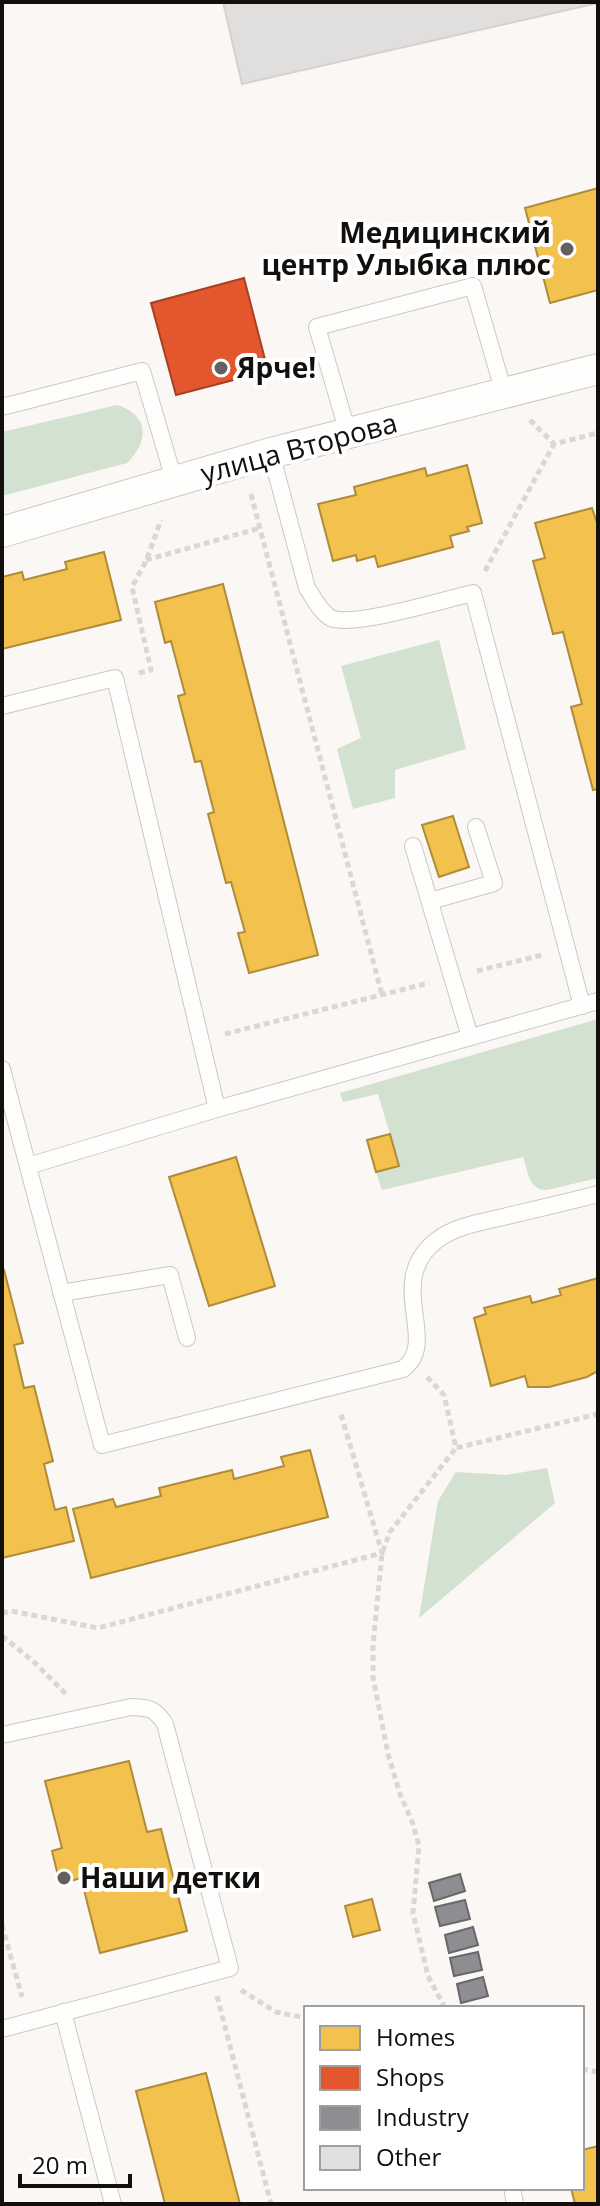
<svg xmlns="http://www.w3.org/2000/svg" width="600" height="2206" font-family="'Open Sans',sans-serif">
<rect width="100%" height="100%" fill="#faf7f4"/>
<path fill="#d3e1d1" d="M 117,405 C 150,415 149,442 127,463 L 2,496 L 2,432 Z
M 439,640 L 466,749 L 395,770 L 395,798 L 353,809 L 337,749 L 361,738 L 341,666 Z
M 598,1019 L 598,1178 L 547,1190 C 528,1190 528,1171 523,1157 L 382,1190 L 376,1172 L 399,1165 L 378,1094 L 343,1102 L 340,1093 Z
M 547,1468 L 555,1503 L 419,1618 L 438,1501 L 456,1472 L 507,1475 Z"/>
<path fill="#f2c14e" stroke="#af8c3a" stroke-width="2" d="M 598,188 L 598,290 L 550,303 L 525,208 Z
M 467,465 L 482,523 L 467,527 L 469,531 L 450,536 L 453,547 L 378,567 L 375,556 L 357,561 L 356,555 L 333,561 L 318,504 L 356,495 L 354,487 L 425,468 L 427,476 Z
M 592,508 L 598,526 L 598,789 L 593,790 L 571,707 L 582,704 L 563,632 L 553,634 L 533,561 L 545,558 L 535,523 Z
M 104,552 L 121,620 L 2,649 L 2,577 L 22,572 L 24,580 L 67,569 L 65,562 Z
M 223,584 L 318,955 L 249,973 L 238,933 L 245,932 L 231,882 L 226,883 L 208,814 L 214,812 L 201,761 L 195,762 L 178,696 L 185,694 L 171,641 L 165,643 L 155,602 Z
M 453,816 L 469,867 L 439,877 L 422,825 Z
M 390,1134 L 399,1166 L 376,1172 L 367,1140 Z
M 236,1157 L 275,1286 L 209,1306 L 169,1177 Z
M 4,1270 L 23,1343 L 14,1345 L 24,1388 L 34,1386 L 53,1461 L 44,1464 L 55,1510 L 66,1507 L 74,1541 L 2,1558 L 2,1271 Z
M 598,1278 L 598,1371 L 587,1377 L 549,1387 L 528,1387 L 525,1376 L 491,1386 L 474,1318 L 486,1314 L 484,1308 L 530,1296 L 532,1303 L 561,1295 L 559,1289 Z
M 310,1450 L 328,1517 L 91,1578 L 73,1509 L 113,1499 L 116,1507 L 161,1496 L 159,1488 L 232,1470 L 234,1479 L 284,1466 L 281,1457 Z
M 129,1761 L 147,1832 L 161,1829 L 187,1931 L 100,1953 L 81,1878 L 60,1884 L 52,1851 L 62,1848 L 45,1781 Z
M 372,1899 L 380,1930 L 353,1937 L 345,1906 Z
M 206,2073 L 240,2204 L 165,2204 L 136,2091 Z
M 598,2146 L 598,2204 L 575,2204 L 571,2188 L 582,2188 L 582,2150 Z"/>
<path fill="#e4572e" stroke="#a54124" stroke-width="2" d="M 244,278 L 268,371 L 176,395 L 151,303 Z"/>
<path fill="#8d8d92" stroke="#68676a" stroke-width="2" d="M 460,1874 L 465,1891 L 434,1901 L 429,1883 Z
M 465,1900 L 470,1919 L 440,1926 L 435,1907 Z
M 473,1927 L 478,1945 L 449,1953 L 445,1935 Z
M 478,1952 L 482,1970 L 454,1976 L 450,1958 Z
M 483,1977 L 488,1996 L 461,2003 L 457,1984 Z"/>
<path fill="#e1dede" stroke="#d4d1d1" stroke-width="2" d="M 223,2 L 598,2 L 598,3 L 242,84 Z"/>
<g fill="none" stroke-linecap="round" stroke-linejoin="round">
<g stroke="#cbc8c5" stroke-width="18">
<path id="service" d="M 2,407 L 142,371 L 175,483
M 348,433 L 317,327 L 473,286 L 504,393
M 271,453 L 307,588 C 314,598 320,612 331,618 C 353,628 446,599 473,593 L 582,1006
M 2,706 L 115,678 L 217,1109
M 413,846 L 470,1037
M 430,901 L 494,883 L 476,827
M 2,1069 L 102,1445 L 403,1369 C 441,1341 383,1282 437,1240 C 457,1225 483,1222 507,1216 C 537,1209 568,1202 598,1194
M 28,1166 L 217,1109 L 598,1001
M 61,1293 L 170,1275 L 187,1338
M 2,1735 L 131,1707 C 149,1708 155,1708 165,1724 L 230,1968 L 2,2029
M 63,2012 L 113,2204
M 513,2193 L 515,2204"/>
</g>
<g stroke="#cbc8c5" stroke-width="32">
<path id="minor" d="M 2,532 L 271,453 L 598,369"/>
</g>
<path stroke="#d9d8d7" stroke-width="5" stroke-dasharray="6 4" stroke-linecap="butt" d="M 530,420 L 554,444 L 598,433
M 251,494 L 382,995
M 146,560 L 260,528
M 485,571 L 554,444
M 139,673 L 151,670 L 132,587 L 146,561 L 161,520
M 477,971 L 542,955
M 225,1034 L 429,983
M 427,1377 L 444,1395 L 456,1448 L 598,1414
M 2,1613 L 11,1611 L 98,1628 L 382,1553 L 340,1411
M 2,1636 L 33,1661 L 66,1694
M 2,1925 L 22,1997
M 241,1990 L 276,2012 L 306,2018
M 217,1996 L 271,2204
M 445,2008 L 428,1976 L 413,1913 L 419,1846 L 413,1824 L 400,1794 L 388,1754 L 373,1677 L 373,1645 L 382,1553 L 390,1532 L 456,1448
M 582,2069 L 598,2072"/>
<use href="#service" stroke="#fefefd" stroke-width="16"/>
<use href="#minor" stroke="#fefefd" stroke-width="30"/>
</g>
<g fill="#63605d" stroke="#fff" stroke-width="3">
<circle cx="567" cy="249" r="8"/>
<circle cx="221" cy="368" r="8"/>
<circle cx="64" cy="1878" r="8"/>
</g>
<g text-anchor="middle" stroke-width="8" stroke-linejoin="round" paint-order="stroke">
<g font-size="28" font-weight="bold" fill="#120f0c" stroke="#fff" text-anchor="start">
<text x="551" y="243" text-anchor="end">Медицинский<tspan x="551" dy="32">центр Улыбка плюс</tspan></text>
<text x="237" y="378">Ярче!</text>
<text x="80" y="1888">Наши детки</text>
</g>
<g font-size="28" fill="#120f0c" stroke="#fff">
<text transform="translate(299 448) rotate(-15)" y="10">улица Второва</text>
</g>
</g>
<rect width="600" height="2206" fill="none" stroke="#120f0c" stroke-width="8"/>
<rect x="304" y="2006" width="280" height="184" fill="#ffffff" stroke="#a09f9e" stroke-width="2"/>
<rect x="320" y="2026" width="40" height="24" fill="#f2c14e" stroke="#a09f9e" stroke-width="2"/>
<text x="376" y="2046" font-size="24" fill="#120f0c">Homes</text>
<rect x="320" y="2066" width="40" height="24" fill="#e4572e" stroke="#a09f9e" stroke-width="2"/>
<text x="376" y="2086" font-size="24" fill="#120f0c">Shops</text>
<rect x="320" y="2106" width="40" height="24" fill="#8d8d92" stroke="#a09f9e" stroke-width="2"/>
<text x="376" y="2126" font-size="24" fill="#120f0c">Industry</text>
<rect x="320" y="2146" width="40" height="24" fill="#e1dede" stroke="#a09f9e" stroke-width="2"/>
<text x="376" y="2166" font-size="24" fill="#120f0c">Other</text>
<path d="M20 2174v12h110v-12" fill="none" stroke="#120f0c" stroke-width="4"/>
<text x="32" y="2174" font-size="24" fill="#120f0c" stroke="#ffffff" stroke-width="6" paint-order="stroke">20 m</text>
</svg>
